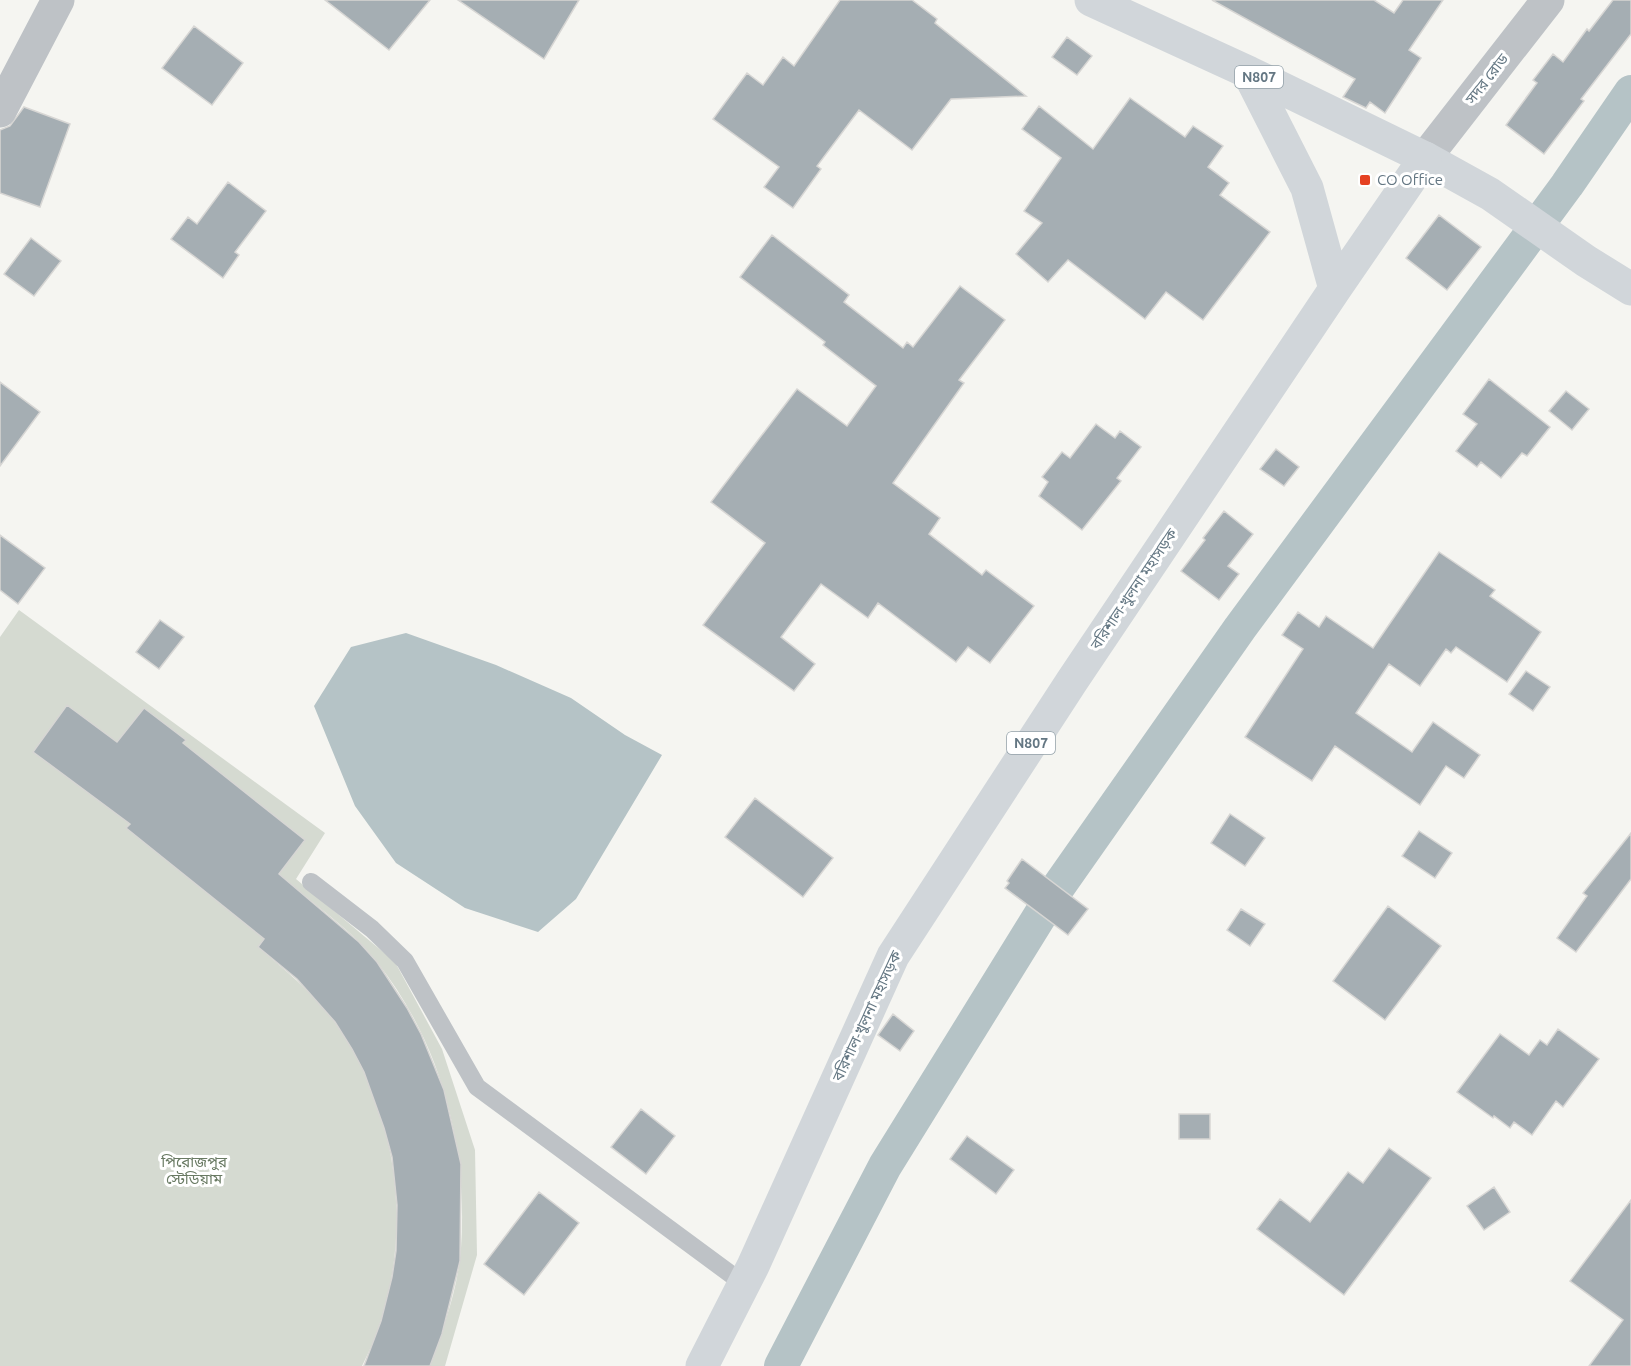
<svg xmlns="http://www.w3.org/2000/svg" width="1631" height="1366" font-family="Ubuntu,'Noto Sans Bengali',sans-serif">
<rect width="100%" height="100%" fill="#f5f5f1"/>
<path fill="#d5dad1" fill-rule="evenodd" d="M 19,610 L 325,833 L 296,879 L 395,962 L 442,1049 L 475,1150 L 477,1255 L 445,1366 L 429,1366 C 444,1328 458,1288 461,1248 C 468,1146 441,1043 377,962 C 356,935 327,914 300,892 L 258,947 C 286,971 314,993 336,1024 C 405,1121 417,1259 362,1366 L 0,1366 L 0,637 ZM 67,706 L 109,808 L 33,752 ZM 190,749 L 305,840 L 242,920 L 126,828 Z"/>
<path fill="#b5c3c6" d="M 406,633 L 496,665 L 571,698 L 625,735 L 662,755 L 576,899 L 538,932 L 465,908 L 396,863 L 355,806 L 314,706 L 351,647 Z"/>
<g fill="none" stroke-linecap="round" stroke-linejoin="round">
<path stroke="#b5c3c6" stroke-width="34" d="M 781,1366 L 885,1166 L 1054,893 L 1240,628 L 1567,185 L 1631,92"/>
</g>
<path fill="#a5aeb3" stroke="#d7d6d4" stroke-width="1.5" d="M 325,0 L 430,0 L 389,50 Z
M 458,0 L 579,0 L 544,59 Z
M 840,0 L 912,0 L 937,19 L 935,23 L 1026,96 L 951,99 L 912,150 L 859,110 L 817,166 L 821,169 L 793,208 L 764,187 L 779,167 L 713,119 L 747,73 L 763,85 L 783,57 L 794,66 Z
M 1212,0 L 1374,0 L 1394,13 L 1403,0 L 1443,0 L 1409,50 L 1421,58 L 1385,113 L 1370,102 L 1366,108 L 1343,97 L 1355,79 Z
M 1613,0 L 1631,0 L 1631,34 L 1581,99 L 1584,101 L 1544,154 L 1506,125 L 1537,83 L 1533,80 L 1553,54 L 1563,62 L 1587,29 L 1589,31 Z
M 194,26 L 243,63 L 212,105 L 162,68 Z
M 1067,37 L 1092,56 L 1077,75 L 1052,57 Z
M 1130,98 L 1185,137 L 1193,126 L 1223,146 L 1208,167 L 1229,183 L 1220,195 L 1270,232 L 1203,320 L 1166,292 L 1145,319 L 1068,260 L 1048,282 L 1016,254 L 1042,223 L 1024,211 L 1061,158 L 1022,129 L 1039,106 L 1093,149 Z
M 24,107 L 70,124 L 40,207 L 0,193 L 0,130 L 10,126 Z
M 228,182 L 266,211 L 235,252 L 239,255 L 223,278 L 171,239 L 188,217 L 197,224 Z
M 1439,215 L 1481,247 L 1447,290 L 1406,258 Z
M 772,235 L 849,295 L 844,302 L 903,348 L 907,342 L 913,347 L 960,286 L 1005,320 L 959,380 L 964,383 L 893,483 L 940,518 L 929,534 L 982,575 L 986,570 L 1034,606 L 990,663 L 968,647 L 956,662 L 878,603 L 868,618 L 821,584 L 781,637 L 815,664 L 794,691 L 703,625 L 765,543 L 711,502 L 797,389 L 847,426 L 876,386 L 823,345 L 825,342 L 740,277 Z
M 31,238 L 61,261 L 34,296 L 4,274 Z
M 1489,379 L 1550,427 L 1527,456 L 1522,453 L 1501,478 L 1481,462 L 1477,467 L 1456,451 L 1477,424 L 1463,414 Z
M 0,382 L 40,412 L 0,466 Z
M 1566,391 L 1589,409 L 1572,430 L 1549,411 Z
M 1096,424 L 1115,438 L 1120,431 L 1141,447 L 1117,478 L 1121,481 L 1082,530 L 1039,496 L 1048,482 L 1042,477 L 1062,452 L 1070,458 Z
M 1276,449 L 1299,467 L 1284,486 L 1260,469 Z
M 1224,511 L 1253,534 L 1228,566 L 1239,574 L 1219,600 L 1181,571 L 1205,540 L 1203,538 Z
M 0,535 L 45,568 L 18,604 L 0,590 Z
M 1439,552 L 1495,590 L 1490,596 L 1541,632 L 1507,682 L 1456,647 L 1451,653 L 1446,649 L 1420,686 L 1389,664 L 1356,713 L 1412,752 L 1433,722 L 1480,755 L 1464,778 L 1446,766 L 1420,805 L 1335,746 L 1312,781 L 1245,737 L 1303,649 L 1282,635 L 1298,612 L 1319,627 L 1326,616 L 1373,648 Z
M 160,620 L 184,637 L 159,669 L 136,652 Z
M 1526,671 L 1550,687 L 1533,711 L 1509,694 Z
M 67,705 L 117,742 L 144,708 L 186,740 L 183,743 L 305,840 L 279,874 L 359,942 L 377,962 L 407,1008 L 421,1034 L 444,1090 L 461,1164 L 460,1261 L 442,1334 L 430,1366 L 364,1366 L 381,1321 L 392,1277 L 396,1251 L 397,1205 L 392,1157 L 384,1128 L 364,1072 L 352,1049 L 335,1022 L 297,979 L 258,947 L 264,939 L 126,828 L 130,824 L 33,752 Z
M 755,798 L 833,858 L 803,897 L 725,837 Z
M 1230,814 L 1265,838 L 1245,866 L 1211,843 Z
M 1419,831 L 1452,853 L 1435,878 L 1402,856 Z
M 1631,833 L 1631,879 L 1576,952 L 1557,938 L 1587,896 L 1583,893 Z
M 1022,859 L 1088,909 L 1068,935 L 1005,888 L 1009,883 L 1007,881 Z
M 1388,906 L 1441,946 L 1385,1020 L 1333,981 Z
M 1241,909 L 1265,924 L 1250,946 L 1227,930 Z
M 893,1014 L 914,1031 L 900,1051 L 878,1035 Z
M 1558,1029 L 1599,1059 L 1563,1107 L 1556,1101 L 1532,1135 L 1514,1122 L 1510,1128 L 1494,1116 L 1493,1118 L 1457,1092 L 1500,1034 L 1529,1055 L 1540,1040 L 1547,1045 Z
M 641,1109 L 675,1136 L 646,1174 L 611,1147 Z
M 1179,1114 L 1210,1114 L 1210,1139 L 1179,1139 Z
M 967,1136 L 1014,1170 L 996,1194 L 950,1159 Z
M 1389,1148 L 1431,1178 L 1344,1295 L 1257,1229 L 1280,1199 L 1310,1222 L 1348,1172 L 1363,1183 Z
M 1494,1187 L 1510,1212 L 1484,1230 L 1467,1206 Z
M 539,1192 L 579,1223 L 524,1295 L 484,1264 Z
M 1631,1200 L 1631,1366 L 1589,1366 L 1623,1320 L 1570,1281 Z"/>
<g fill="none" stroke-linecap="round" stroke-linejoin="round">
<path stroke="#bec2c6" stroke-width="18" d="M 311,882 L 372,929 L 405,961 L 477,1087 L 744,1284"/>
<path stroke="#bec2c6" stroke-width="33" d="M 0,111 L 58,0"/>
<path stroke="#bec2c6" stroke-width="33" d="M 1425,158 L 1548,0"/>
<path stroke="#d1d6da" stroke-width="33" d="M 1425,158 L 1490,194 L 1586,261 L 1631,289"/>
<path stroke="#d1d6da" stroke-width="33" d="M 1248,72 L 1307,188 L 1335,289
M 702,1366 L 753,1266 L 893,956 L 1072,681 L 1335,289 L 1425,158 L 1248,72 L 1091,0"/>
</g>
<rect fill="#e54122" stroke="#fff" stroke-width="2" x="1359" y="174" width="12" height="12" rx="3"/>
<g text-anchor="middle" stroke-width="6" stroke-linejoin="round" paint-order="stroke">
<g fill="#fff" stroke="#92a0a8" stroke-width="1.5">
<rect x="1235" y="66" width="48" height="22" rx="4.5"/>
<rect x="1007" y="732" width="48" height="22" rx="4.5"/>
</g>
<g font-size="14" font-weight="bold" fill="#647783">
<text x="1259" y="82">N807</text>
<text x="1031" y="748">N807</text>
</g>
<g font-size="15" fill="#647783" stroke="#fff">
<text transform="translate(1487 79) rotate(-52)" y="5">সদর রোড</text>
<text transform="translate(1134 589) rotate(-56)" y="5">বরিশাল-খুলনা মহাসড়ক</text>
<text transform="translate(867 1016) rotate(-65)" y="5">বরিশাল-খুলনা মহাসড়ক</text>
</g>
<g font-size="15" fill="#647783" stroke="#fff" text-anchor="start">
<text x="1377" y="185">CO Office</text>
</g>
<g font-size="15" fill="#697a63" stroke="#fff">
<text x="194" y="1167">পিরোজপুর<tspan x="194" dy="17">স্টেডিয়াম</tspan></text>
</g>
</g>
</svg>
